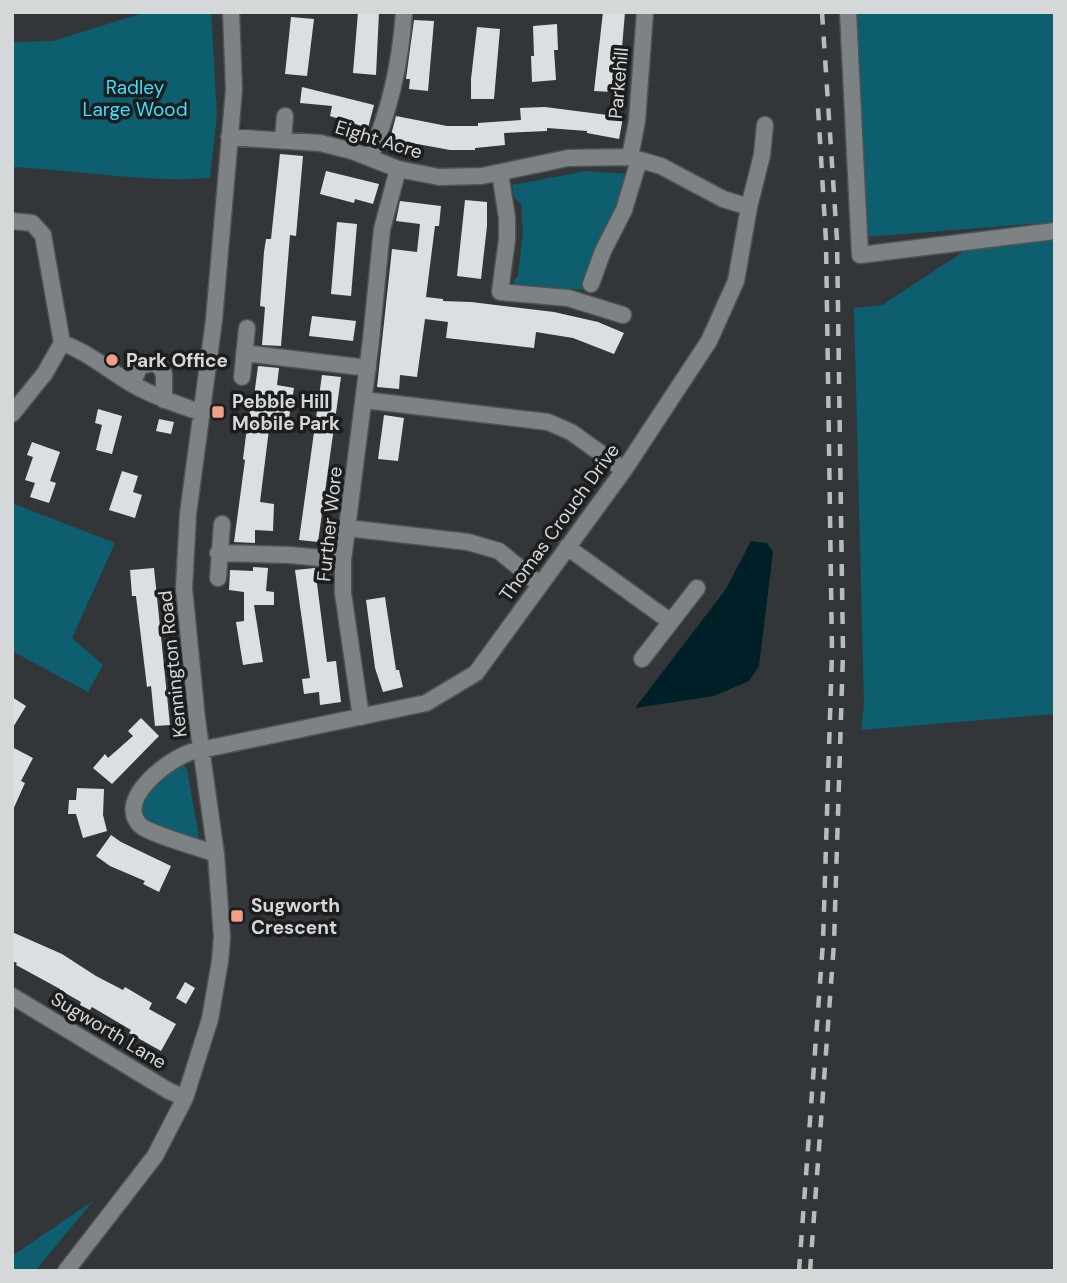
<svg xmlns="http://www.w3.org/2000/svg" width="1067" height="1283" font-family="'DM Sans',sans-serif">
<rect width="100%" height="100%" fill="#323638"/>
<path fill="#0d5e6e" d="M 146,12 L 211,12 L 217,115 L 210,178 C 144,183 78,170 12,167 L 12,42 L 53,41 Z
M 857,12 L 1055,12 L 1055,222 L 866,237 Z
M 586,171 L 628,174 L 583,290 L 515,284 L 513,281 L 518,276 L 523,231 L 521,204 L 514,197 L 512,185 Z
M 1055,235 L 1055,714 L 861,730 L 864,704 L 854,308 L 882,305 L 969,248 Z
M 12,503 L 115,543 L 72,638 L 103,665 L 88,692 L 12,651 Z
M 183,765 L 187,769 L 200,843 L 152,827 L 141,814 L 142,797 L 173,766 Z
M 93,1201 L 35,1271 L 12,1271 L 12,1256 Z"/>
<path fill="#002027" d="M 751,541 L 767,543 L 773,552 L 759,666 L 749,681 L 714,696 L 635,708 L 726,589 Z"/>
<path fill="#dae0e1" d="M 358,12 L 379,12 L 376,75 L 353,73 Z
M 603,12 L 625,12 L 621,60 L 619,60 L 618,82 L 614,82 L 613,92 L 594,91 Z
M 291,17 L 314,19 L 307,76 L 285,74 Z
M 414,20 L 434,21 L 428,91 L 409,89 L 410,79 L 406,79 Z
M 557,24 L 558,50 L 554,50 L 556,80 L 532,82 L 531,56 L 534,56 L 533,26 Z
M 477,27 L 500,29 L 494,99 L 471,99 L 471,79 Z
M 302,87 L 374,105 L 368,128 L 330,116 L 332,106 L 300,103 Z
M 545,107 L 623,117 L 619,139 L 587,133 L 587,131 L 547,128 L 547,131 L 504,133 L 505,145 L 475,148 L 475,150 L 450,150 L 390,139 L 396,116 L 447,126 L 478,126 L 478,123 L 521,120 L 520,108 Z
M 280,154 L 303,156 L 296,236 L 290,235 L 281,346 L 262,345 L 265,307 L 260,306 L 264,252 L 266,239 L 271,239 Z
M 326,171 L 379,184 L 373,204 L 355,199 L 354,203 L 320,194 Z
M 465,200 L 487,202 L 487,226 L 481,279 L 457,276 Z
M 400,201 L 441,206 L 439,226 L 435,226 L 426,297 L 443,299 L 443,301 L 471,302 L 554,312 L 598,322 L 624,333 L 614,354 L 573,338 L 536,332 L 534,348 L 446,338 L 448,322 L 425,319 L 417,377 L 400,375 L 399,389 L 377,387 L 392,249 L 417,252 L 420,224 L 396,221 Z
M 337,222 L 357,224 L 351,296 L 331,294 Z
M 312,316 L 356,321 L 353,341 L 309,336 Z
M 258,366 L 279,368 L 277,385 L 294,388 L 288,424 L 270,421 L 260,502 L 274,504 L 273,531 L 255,530 L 255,543 L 234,542 L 245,460 L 243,459 L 247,427 L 251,404 L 253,404 Z
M 322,375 L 341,377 L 318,542 L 299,540 Z
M 98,409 L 122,416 L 112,454 L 96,450 L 102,425 L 95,423 Z
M 384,415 L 404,418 L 398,461 L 378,459 Z
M 159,419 L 174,422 L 171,434 L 156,431 Z
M 32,442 L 60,452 L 50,481 L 56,483 L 49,503 L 30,497 L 35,483 L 25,480 L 33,457 L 27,455 Z
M 122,471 L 138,476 L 133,492 L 142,495 L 135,518 L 109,510 Z
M 253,567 L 268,568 L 266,591 L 274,592 L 274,605 L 254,605 L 263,662 L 243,665 L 236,622 L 244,621 L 244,592 L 229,590 L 230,570 L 253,571 Z
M 154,568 L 170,725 L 155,726 L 151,686 L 147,687 L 136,596 L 132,596 L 130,570 Z
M 315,568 L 327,662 L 336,661 L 341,702 L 320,705 L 319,692 L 304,694 L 302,679 L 310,678 L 295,570 Z
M 385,597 L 396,670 L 399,670 L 403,687 L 383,692 L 375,668 L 366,600 Z
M 12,697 L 26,706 L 12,729 Z
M 141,718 L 159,736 L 112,784 L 93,768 L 105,754 L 108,758 L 133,736 L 128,731 Z
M 12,747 L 33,758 L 21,781 L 25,783 L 12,812 Z
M 77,788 L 104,789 L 103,815 L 107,831 L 83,838 L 76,814 L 68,814 L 69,800 L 76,800 Z
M 111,835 L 121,842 L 171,866 L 159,892 L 143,884 L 145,881 L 110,866 L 96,856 Z
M 12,932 L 62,954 L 96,976 L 123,990 L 125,987 L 152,1003 L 149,1009 L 176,1024 L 161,1051 L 129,1033 L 131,1030 L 92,1007 L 90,1010 L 80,1005 L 81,1002 L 60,990 L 60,989 L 16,965 L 17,963 L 12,961 Z
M 185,982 L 195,988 L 186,1004 L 176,998 Z"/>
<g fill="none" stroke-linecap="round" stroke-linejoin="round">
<g stroke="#4e5253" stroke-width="19">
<path id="minor" d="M 848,12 L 860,255 L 1055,231
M 229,137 L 320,143 L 352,151 L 398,169 L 439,177 L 482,176 L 568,158 L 630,157 L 661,166 L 723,199 L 749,207
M 283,140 L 285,116
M 630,157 L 637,121 L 645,12
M 370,158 C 390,108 400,66 404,12
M 500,173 L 507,218 L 507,239 L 500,292 L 568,298 L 623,315
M 12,221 L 32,223 L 43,235 L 62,343 L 45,373 L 12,414
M 591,284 L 603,251 L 624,210 L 639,160
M 62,343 C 88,352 108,370 132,384 C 155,397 178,405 203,413
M 244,353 L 368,368
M 242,377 L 247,328
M 132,384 L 140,366 L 157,362 L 164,374 L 164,400
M 364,400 L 548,422 L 571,432 L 624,470
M 347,528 L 468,542 L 499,551 L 539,584
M 567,547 L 671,622
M 218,553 L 290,555 L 343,560
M 218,578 L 222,524
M 642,659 L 697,588
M 361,717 L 343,593 L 343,560 L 371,340 L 382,229 L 398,169
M 216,854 C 201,848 149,834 140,825 C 115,799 169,759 191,752 L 426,703 L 476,673 L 624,470 L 709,341 L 736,281 L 749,207 L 762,155 L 765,125
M 12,996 L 169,1091 L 185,1098
M 66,1271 L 155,1156 L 185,1098 L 210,1019 L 220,961 L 222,937 L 216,854 L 197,719 L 184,588 L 188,514 L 214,320 L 234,89 L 231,12"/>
</g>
<use href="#minor" stroke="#7d8284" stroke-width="16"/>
<path stroke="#b8bbbc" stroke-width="4.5" stroke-dasharray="12 12" stroke-linecap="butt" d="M 799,1271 L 823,942 L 832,652 L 826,241 L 818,107
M 810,1271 L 834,943 L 843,652 L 837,240 L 822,12"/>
</g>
<g fill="#f49e89" stroke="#1b1d1e" stroke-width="2.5">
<circle cx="112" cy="360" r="7"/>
<rect x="211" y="405" width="14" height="14" rx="3.5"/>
<rect x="230" y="909" width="14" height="14" rx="3.5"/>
</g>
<g text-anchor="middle" stroke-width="7" stroke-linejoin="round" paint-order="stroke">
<g font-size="19" fill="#d5d8d9" stroke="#1b1d1e">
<text transform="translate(618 83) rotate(-85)" y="7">Parkehill</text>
<text transform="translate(379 139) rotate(17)" y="7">Eight Acre</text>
<text transform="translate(559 522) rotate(-54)" y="7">Thomas Crouch Drive</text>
<text transform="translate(329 524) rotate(-84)" y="7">Further Wore</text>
<text transform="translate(172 664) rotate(-96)" y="7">Kennington Road</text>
<text transform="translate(109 1030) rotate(31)" y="7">Sugworth Lane</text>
</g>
<g font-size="19" fill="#40ddfd" stroke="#1b1d1e">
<text x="135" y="94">Radley<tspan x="135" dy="22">Large Wood</tspan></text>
</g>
<g font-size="19" font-weight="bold" fill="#d5d8d9" stroke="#1b1d1e" text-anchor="start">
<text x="126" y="367">Park Office</text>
<text x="232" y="408">Pebble Hill<tspan x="232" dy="22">Mobile Park</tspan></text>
<text x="251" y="912">Sugworth<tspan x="251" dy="22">Crescent</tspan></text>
</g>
</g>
<rect width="1067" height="1283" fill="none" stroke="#d5d8d9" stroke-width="28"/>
</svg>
